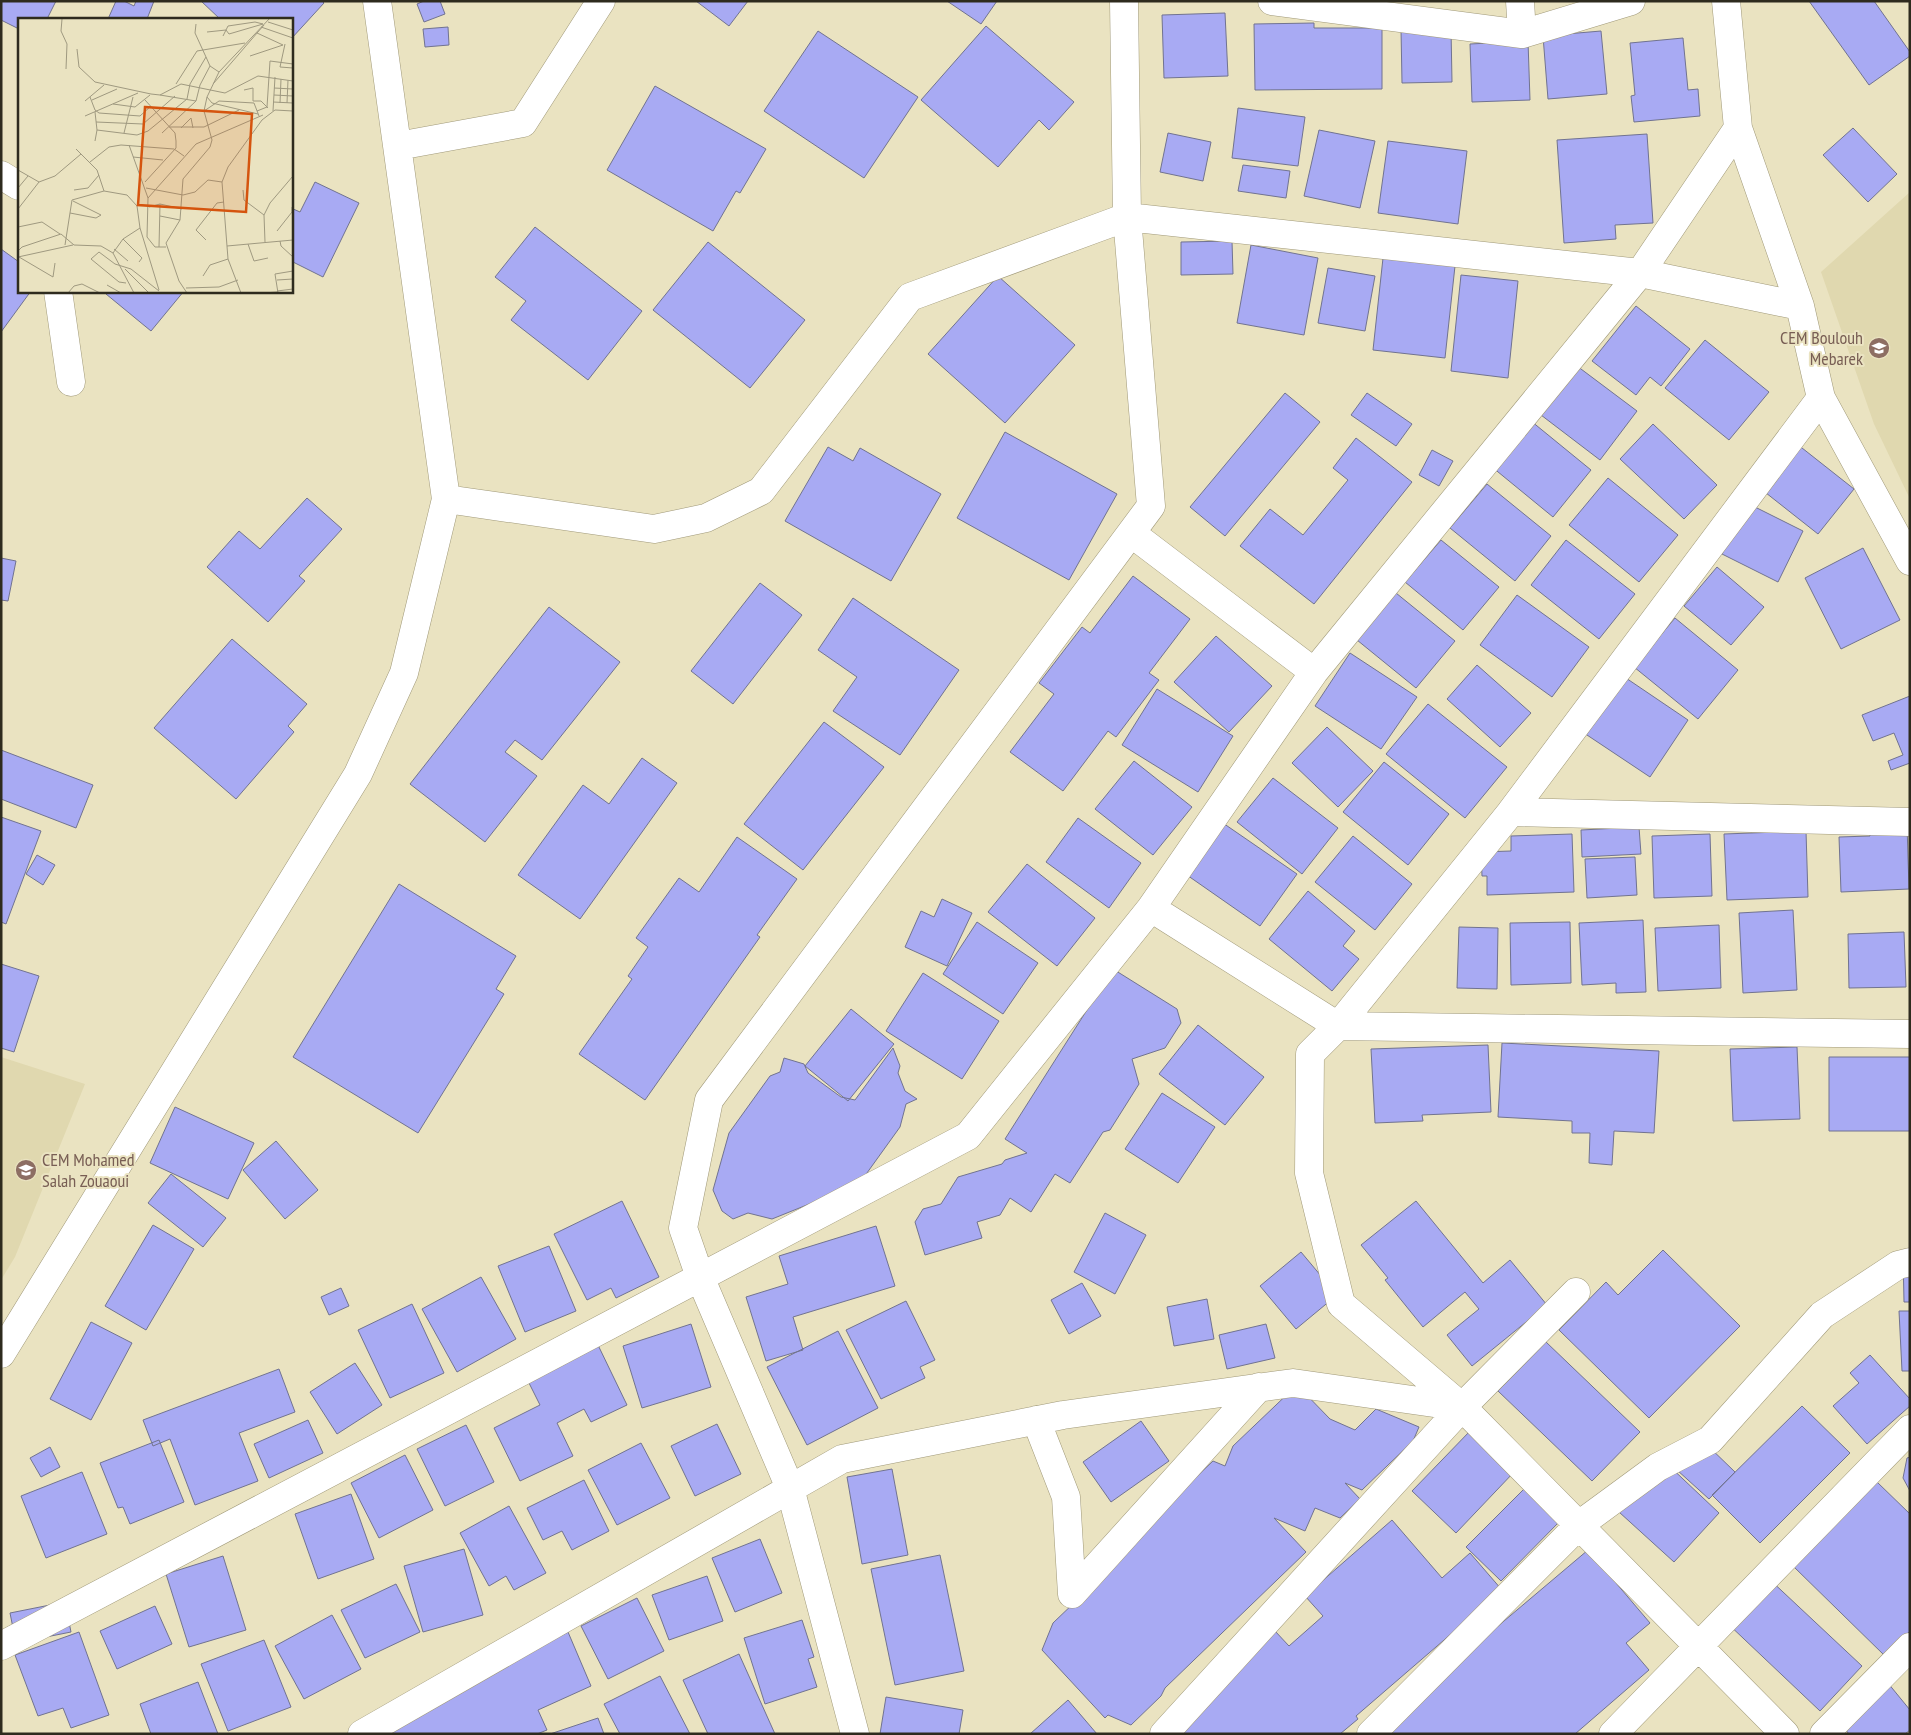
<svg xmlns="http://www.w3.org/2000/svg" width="1911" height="1735" font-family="'PT Sans Narrow',sans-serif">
<rect width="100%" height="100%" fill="#eae3c1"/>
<path fill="#e0d8af" d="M 1910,192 L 1910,499 L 1874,424 L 1821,272 Z
M 1,1057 L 85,1084 L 15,1257 L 1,1280 Z"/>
<path fill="#a8aaf3" stroke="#717390" d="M 1,1 L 56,1 L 47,19 L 19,19 L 19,29 L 1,20 Z
M 116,1 L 124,1 L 134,6 L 136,1 L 154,1 L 147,19 L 108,19 Z
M 201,1 L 322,1 L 324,3 L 291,39 L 291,19 L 220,19 Z
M 424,1 L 440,1 L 445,14 L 424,22 L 417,4 Z
M 696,1 L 748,1 L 729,26 Z
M 947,1 L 997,1 L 981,24 Z
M 1809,1 L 1874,1 L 1910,52 L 1910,56 L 1869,85 Z
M 1225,13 L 1228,76 L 1164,78 L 1162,15 Z
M 1314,23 L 1314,28 L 1382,28 L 1382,89 L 1255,90 L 1254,24 Z
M 986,26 L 1074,102 L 1049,130 L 1039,120 L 998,167 L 921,100 Z
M 448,27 L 449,45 L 425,47 L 423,29 Z
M 1401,29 L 1451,29 L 1452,82 L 1402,83 Z
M 818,31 L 918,97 L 864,178 L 764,111 Z
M 1601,31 L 1607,94 L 1548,99 L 1543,36 Z
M 1683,38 L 1688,90 L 1698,89 L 1700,116 L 1634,122 L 1631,96 L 1635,95 L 1630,43 Z
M 1528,41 L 1530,100 L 1472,102 L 1470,44 Z
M 655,86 L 766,149 L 740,193 L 736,191 L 713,231 L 607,170 Z
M 1238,108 L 1305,117 L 1298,166 L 1232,158 Z
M 1853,128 L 1897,174 L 1868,202 L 1823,155 Z
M 1319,130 L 1375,141 L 1360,208 L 1304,196 Z
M 1168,133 L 1211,142 L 1203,181 L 1160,172 Z
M 1647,134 L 1653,223 L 1615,225 L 1616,239 L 1564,243 L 1557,140 Z
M 1388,141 L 1467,151 L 1458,224 L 1378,213 Z
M 1243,165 L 1290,171 L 1286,198 L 1238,191 Z
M 315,182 L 359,203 L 323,277 L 291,261 L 291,208 L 300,212 Z
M 535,227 L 642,311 L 588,380 L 511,320 L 526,301 L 495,277 Z
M 1232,241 L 1233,274 L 1181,275 L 1181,242 Z
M 708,242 L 805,320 L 750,388 L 653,310 Z
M 1251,245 L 1318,258 L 1304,335 L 1237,323 Z
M 1,249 L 19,262 L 19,291 L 31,291 L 1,332 Z
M 1383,258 L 1455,266 L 1445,358 L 1373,350 Z
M 1328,268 L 1375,276 L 1365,331 L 1318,323 Z
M 1461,275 L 1518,281 L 1508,378 L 1451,371 Z
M 998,276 L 1075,345 L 1005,423 L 928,354 Z
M 108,291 L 184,291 L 151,331 L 106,294 Z
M 1636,306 L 1690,349 L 1661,386 L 1650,377 L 1636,395 L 1592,361 Z
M 1705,340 L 1769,392 L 1729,440 L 1665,388 Z
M 1577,366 L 1637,411 L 1600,460 L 1541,415 Z
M 1285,393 L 1320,422 L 1225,536 L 1190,507 Z
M 1367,393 L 1412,424 L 1396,446 L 1351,415 Z
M 1531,421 L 1591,470 L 1553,517 L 1492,467 Z
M 1653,424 L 1717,485 L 1684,519 L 1620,459 Z
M 1005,432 L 1117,494 L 1069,580 L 957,518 Z
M 1356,438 L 1412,482 L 1314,604 L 1240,546 L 1270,509 L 1303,535 L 1348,480 L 1333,468 Z
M 1797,444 L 1854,489 L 1818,534 L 1761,489 Z
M 828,447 L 853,461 L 860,448 L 941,494 L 891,581 L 785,521 Z
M 1432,450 L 1453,461 L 1439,486 L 1419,475 Z
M 1608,478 L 1678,535 L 1639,582 L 1569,525 Z
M 1487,484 L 1551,536 L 1515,581 L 1450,528 Z
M 307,498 L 342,529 L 299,576 L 305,581 L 268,622 L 207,567 L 239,531 L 260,549 Z
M 1747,503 L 1803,531 L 1778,582 L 1722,554 Z
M 1441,540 L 1499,587 L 1463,630 L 1405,582 Z
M 1566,540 L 1635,594 L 1599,639 L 1531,585 Z
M 1863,548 L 1900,620 L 1841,649 L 1805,578 Z
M 1,558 L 16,561 L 8,601 L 1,600 Z
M 1717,567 L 1764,607 L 1731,645 L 1684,606 Z
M 1133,576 L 1190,619 L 1149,673 L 1159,680 L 1116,737 L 1108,731 L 1063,791 L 1010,752 L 1054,694 L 1039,683 L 1082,627 L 1090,633 Z
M 760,583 L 802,615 L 733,704 L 691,671 Z
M 1396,593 L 1455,641 L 1416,688 L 1357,640 Z
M 1517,595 L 1589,647 L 1552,697 L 1480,645 Z
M 853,598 L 959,670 L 900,755 L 833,711 L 857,677 L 818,650 Z
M 549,607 L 620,662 L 542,760 L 515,740 L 505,752 L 537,776 L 485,842 L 410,784 Z
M 1675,618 L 1738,670 L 1698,719 L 1634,667 Z
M 1216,636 L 1272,686 L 1229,732 L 1174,682 Z
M 232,639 L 307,704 L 288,726 L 294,732 L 236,799 L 154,728 Z
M 1350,653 L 1417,697 L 1381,749 L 1315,706 Z
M 1477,665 L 1531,713 L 1500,747 L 1447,699 Z
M 1620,674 L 1688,720 L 1650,777 L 1581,731 Z
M 1157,689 L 1233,736 L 1198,792 L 1122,745 Z
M 1910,696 L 1910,763 L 1891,770 L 1888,761 L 1903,755 L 1894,733 L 1873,741 L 1862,715 Z
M 1428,704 L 1507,767 L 1465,818 L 1386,754 Z
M 824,722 L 884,767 L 803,870 L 744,824 Z
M 1327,727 L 1373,771 L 1338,807 L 1292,763 Z
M 1,750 L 93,785 L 76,828 L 1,799 Z
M 642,758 L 677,783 L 580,919 L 518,875 L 583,785 L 609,804 Z
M 1134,761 L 1192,807 L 1153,855 L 1095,809 Z
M 1384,762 L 1449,814 L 1408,865 L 1343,812 Z
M 1273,778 L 1338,828 L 1302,874 L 1237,822 Z
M 1,817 L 41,831 L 6,924 L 1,922 Z
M 1078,818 L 1141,863 L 1109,908 L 1046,862 Z
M 1220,821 L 1297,874 L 1260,926 L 1184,873 Z
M 1907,825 L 1909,889 L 1841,892 L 1839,837 L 1870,836 L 1869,827 Z
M 1639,827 L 1641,854 L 1582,857 L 1581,830 Z
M 1806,831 L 1808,897 L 1727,900 L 1724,834 Z
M 1572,834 L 1574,892 L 1487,895 L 1487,876 L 1482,876 L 1481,852 L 1511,851 L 1511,836 Z
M 1710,834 L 1712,896 L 1654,898 L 1652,836 Z
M 1353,836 L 1412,884 L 1375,930 L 1315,882 Z
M 737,837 L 797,879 L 757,935 L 760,937 L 645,1100 L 579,1054 L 632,979 L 628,976 L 648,947 L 636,938 L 679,878 L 699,892 Z
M 37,855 L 55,865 L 43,885 L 26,874 Z
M 1635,857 L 1637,895 L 1587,898 L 1585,859 Z
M 1027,864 L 1095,918 L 1057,966 L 988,912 Z
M 399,884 L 516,956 L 496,989 L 504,994 L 418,1133 L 293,1057 Z
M 1308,891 L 1355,931 L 1343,946 L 1359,959 L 1332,991 L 1269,939 Z
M 942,899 L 972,913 L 947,966 L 905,947 L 921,911 L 934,917 Z
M 1793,910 L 1797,990 L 1743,993 L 1739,913 Z
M 1643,920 L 1646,992 L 1616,993 L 1616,983 L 1582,985 L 1579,923 Z
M 977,922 L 1038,963 L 1003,1014 L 943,974 Z
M 1570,922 L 1571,983 L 1511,985 L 1510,923 Z
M 1719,925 L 1721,988 L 1658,991 L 1655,928 Z
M 1459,927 L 1498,928 L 1497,989 L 1457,988 Z
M 1904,932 L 1906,987 L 1849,988 L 1848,934 Z
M 1,964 L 39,976 L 14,1052 L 1,1048 Z
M 1113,969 L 1177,1009 L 1181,1023 L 1165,1048 L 1132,1059 L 1139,1084 L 1110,1130 L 1103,1132 L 1070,1183 L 1055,1174 L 1031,1212 L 1010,1198 L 1000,1215 L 977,1222 L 982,1238 L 925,1255 L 915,1222 L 923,1209 L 941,1204 L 958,1177 L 1002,1164 L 1005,1160 L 1027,1153 L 1005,1139 Z
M 923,973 L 999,1021 L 962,1079 L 886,1031 Z
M 851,1009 L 894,1044 L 848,1101 L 805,1066 Z
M 1198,1025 L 1264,1077 L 1225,1125 L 1159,1074 Z
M 1502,1043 L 1659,1051 L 1654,1133 L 1614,1131 L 1612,1165 L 1589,1163 L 1590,1133 L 1572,1133 L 1572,1121 L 1498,1117 Z
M 1488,1045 L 1491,1112 L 1422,1115 L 1423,1121 L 1375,1123 L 1371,1049 Z
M 1797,1047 L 1800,1119 L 1733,1121 L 1730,1049 Z
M 893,1048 L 900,1066 L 898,1073 L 905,1091 L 917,1099 L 906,1104 L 900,1127 L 859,1184 L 772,1219 L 748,1213 L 733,1219 L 722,1211 L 713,1190 L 729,1133 L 770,1076 L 780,1072 L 784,1058 L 804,1064 L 808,1073 L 841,1097 L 855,1100 Z
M 1829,1057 L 1910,1057 L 1910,1131 L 1829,1131 Z
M 1162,1093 L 1215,1127 L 1178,1183 L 1125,1149 Z
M 175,1107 L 254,1143 L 228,1199 L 150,1163 Z
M 276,1141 L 318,1190 L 285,1219 L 243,1170 Z
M 171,1174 L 226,1218 L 203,1247 L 148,1203 Z
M 622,1201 L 659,1277 L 616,1298 L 611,1288 L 587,1300 L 554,1234 Z
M 1416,1201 L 1483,1283 L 1510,1260 L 1547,1305 L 1472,1366 L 1447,1335 L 1479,1309 L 1465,1292 L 1423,1327 L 1385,1280 L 1388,1278 L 1361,1245 Z
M 1105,1213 L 1146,1235 L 1115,1294 L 1074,1272 Z
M 153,1225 L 194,1249 L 146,1330 L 105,1306 Z
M 876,1226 L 895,1286 L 793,1317 L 803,1350 L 766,1361 L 746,1297 L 788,1284 L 779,1256 Z
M 549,1246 L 576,1311 L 525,1332 L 498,1266 Z
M 1663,1250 L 1740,1326 L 1649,1418 L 1559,1330 L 1606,1282 L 1618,1295 Z
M 1301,1252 L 1337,1295 L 1296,1329 L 1260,1286 Z
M 1903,1254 L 1910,1254 L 1910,1302 L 1904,1302 Z
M 481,1277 L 516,1339 L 457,1372 L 422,1309 Z
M 1082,1283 L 1101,1316 L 1069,1334 L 1051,1300 Z
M 341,1288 L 349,1306 L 329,1315 L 321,1297 Z
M 1207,1299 L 1214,1339 L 1174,1346 L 1167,1307 Z
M 906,1301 L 935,1360 L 920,1367 L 925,1378 L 881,1399 L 846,1330 Z
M 412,1304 L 444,1373 L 390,1398 L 358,1330 Z
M 1899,1311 L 1910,1311 L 1910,1371 L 1902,1371 Z
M 91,1322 L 132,1343 L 91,1420 L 50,1399 Z
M 691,1324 L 711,1387 L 642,1408 L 623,1346 Z
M 1266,1324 L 1275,1358 L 1227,1369 L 1219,1335 Z
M 838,1331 L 878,1408 L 807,1445 L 767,1367 Z
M 1546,1342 L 1640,1432 L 1592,1481 L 1498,1391 Z
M 597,1343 L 627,1405 L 591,1422 L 584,1409 L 557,1423 L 573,1456 L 520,1481 L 494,1428 L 540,1405 L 526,1377 Z
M 1870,1355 L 1910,1399 L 1910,1406 L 1867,1444 L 1833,1406 L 1859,1383 L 1850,1373 Z
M 355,1363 L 382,1405 L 337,1434 L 310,1392 Z
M 279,1369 L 295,1412 L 239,1433 L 258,1481 L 195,1505 L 170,1439 L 153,1446 L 143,1420 Z
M 1297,1385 L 1330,1419 L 1355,1430 L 1376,1409 L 1419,1427 L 1413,1441 L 1362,1490 L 1345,1483 L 1360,1499 L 1340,1518 L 1315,1508 L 1305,1531 L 1274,1518 L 1306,1552 L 1165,1688 L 1161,1696 L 1131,1725 L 1108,1715 L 1105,1718 L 1042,1650 L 1053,1623 L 1101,1577 L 1108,1561 L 1213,1461 L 1225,1466 L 1233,1446 Z
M 1802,1406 L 1850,1453 L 1760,1543 L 1712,1495 Z
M 308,1420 L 323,1453 L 269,1478 L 254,1444 Z
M 1141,1421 L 1169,1461 L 1111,1502 L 1083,1462 Z
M 717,1424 L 741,1474 L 695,1496 L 671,1446 Z
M 466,1425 L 494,1482 L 445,1506 L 417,1449 Z
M 1471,1430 L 1515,1471 L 1456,1533 L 1412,1491 Z
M 159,1440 L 184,1502 L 130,1524 L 123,1507 L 118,1508 L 100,1463 Z
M 1704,1442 L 1735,1472 L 1709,1499 L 1677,1470 Z
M 641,1443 L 670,1498 L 617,1525 L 588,1470 Z
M 50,1447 L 60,1467 L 41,1477 L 30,1458 Z
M 405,1455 L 433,1510 L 379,1538 L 351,1483 Z
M 1910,1457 L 1910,1491 L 1903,1478 L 1907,1458 Z
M 1665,1462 L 1719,1513 L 1674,1562 L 1619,1512 Z
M 892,1469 L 908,1555 L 862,1564 L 847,1477 Z
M 82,1472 L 107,1534 L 46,1558 L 21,1496 Z
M 584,1480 L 609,1531 L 572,1550 L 562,1531 L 543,1540 L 527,1508 Z
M 1877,1482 L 1910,1514 L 1910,1631 L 1885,1656 L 1793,1566 Z
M 1527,1486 L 1561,1520 L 1501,1581 L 1466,1547 Z
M 351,1494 L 374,1559 L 318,1579 L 295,1514 Z
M 509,1506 L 546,1573 L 514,1590 L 506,1576 L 489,1586 L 460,1533 Z
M 1392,1520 L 1442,1578 L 1470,1553 L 1502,1590 L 1356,1716 L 1358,1719 L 1340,1734 L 1160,1734 L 1275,1631 L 1289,1646 L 1323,1616 L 1305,1596 Z
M 760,1539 L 782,1593 L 735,1612 L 712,1558 Z
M 464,1549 L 483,1615 L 423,1632 L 404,1566 Z
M 1588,1550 L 1650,1623 L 1626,1643 L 1649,1670 L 1575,1734 L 1378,1734 L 1375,1730 Z
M 940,1555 L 964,1671 L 895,1685 L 871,1569 Z
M 223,1556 L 246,1630 L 189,1647 L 166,1574 Z
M 707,1576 L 723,1621 L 669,1640 L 652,1595 Z
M 1767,1577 L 1862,1666 L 1820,1711 L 1725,1621 Z
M 396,1584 L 420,1632 L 365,1658 L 341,1610 Z
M 637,1598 L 664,1651 L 608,1679 L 581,1626 Z
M 65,1602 L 71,1632 L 16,1643 L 10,1613 Z
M 155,1606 L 172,1644 L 117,1669 L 100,1631 Z
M 332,1615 L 361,1669 L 304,1699 L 275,1646 Z
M 802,1620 L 814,1657 L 808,1659 L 817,1687 L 765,1704 L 744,1638 Z
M 79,1632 L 109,1715 L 71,1728 L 63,1708 L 38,1716 L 15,1655 Z
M 568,1632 L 591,1686 L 538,1710 L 547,1730 L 537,1734 L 366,1734 Z
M 264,1640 L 291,1707 L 228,1731 L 201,1664 Z
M 739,1654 L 775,1734 L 708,1734 L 683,1680 Z
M 660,1676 L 690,1734 L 620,1734 L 604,1704 Z
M 1883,1677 L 1910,1710 L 1910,1730 L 1905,1734 L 1849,1734 L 1835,1717 Z
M 198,1682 L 218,1734 L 151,1734 L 140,1704 Z
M 886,1697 L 963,1710 L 959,1734 L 880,1734 Z
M 1068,1700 L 1097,1734 L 1030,1734 Z
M 598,1718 L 604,1734 L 550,1734 Z"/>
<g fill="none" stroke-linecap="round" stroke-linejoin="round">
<g stroke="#a09979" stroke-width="29">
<path id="minor" d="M 1272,1 L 1522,34 L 1631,1
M 1520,1 L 1522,34
M 1726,1 L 1738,128 L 1800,306 L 1821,398 L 1910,561
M 398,146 L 523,123 L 601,1
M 1,175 L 19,186
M 58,291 L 71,382
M 446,499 L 654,529 L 706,518 L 761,491 L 910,297 L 1127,217 L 1640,273 L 1800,306
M 1131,533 L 1314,672
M 1511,812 L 1910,822
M 1151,908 L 1338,1026 L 1910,1034
M 1,1354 L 358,774 L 404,673 L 446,499 L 377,1
M 1036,1420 L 1066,1497 L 1072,1594 L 1259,1387
M 1,1646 L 968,1136 L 1151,908 L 1314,672 L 1640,273 L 1738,128
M 362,1734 L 842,1459 L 1063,1415 L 1293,1383 L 1462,1407
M 855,1734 L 790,1488 L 700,1277 L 683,1228 L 709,1100 L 1151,506 L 1127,217 L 1124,1
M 1164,1734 L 1462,1407 L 1576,1292
M 1371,1734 L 1579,1525 L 1658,1467 L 1710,1440 L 1822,1315 L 1898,1265 L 1910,1262
M 1613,1734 L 1910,1429
M 1785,1734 L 1462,1407 L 1341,1304 L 1309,1173 L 1310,1054 L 1338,1026 L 1511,812 L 1821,398
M 1824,1734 L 1910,1647"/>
</g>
<use href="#minor" stroke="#fff" stroke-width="28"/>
</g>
<defs>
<g id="school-disc" transform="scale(1.125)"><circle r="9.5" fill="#8d6e63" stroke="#eae3c1"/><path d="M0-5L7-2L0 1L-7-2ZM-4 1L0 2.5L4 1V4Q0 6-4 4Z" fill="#fff"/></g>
</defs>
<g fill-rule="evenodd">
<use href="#school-disc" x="1879" y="348"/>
<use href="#school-disc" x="26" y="1170"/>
</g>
<g text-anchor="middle" stroke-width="4" stroke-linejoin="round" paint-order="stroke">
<g font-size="18" fill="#785e54" stroke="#eae3c1" text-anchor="end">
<text x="1863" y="344">CEM Boulouh<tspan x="1863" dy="21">Mebarek</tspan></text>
<text x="42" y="1166" text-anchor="start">CEM Mohamed<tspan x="42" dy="21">Salah Zouaoui</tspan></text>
</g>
</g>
<g transform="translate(18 18)">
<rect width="275" height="275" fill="#eae3c1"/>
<path fill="none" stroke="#9f9980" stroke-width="1" d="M 44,1 L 43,13 L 49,26 L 48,51M 237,4 L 245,6 L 211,16 L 208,12 L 210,8 ZM 250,4 L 275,12M 178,6 L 177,15 L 188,39 L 192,48 L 201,54M 243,9 L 275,20M 189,14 L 208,12 L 205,18M 267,26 L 262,49 L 275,50M 59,31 L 61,49 L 77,64 L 133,76 L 142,77 L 163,66 L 207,75 L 240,58 L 275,63M 232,38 L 265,27 L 239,15M 158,66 L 179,33 L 227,25M 195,66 L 246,7M 256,70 L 275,71M 226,72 L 235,70 L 235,83M 142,77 L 178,83M 256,77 L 275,78M 72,79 L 77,92 L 81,95 L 122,98 L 133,88M 189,79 L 194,85 L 240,96M 74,82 L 99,71M 67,83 L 86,67M 235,83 L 243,83 L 250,90M 255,84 L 275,85M 262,85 L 263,61M 269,85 L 270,62M 95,86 L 117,89 L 132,77M 186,93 L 201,83 L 236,85 L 241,98M 239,93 L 249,89 L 252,43 L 275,46M 255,93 L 257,59M 77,94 L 79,112 L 77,123M 67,98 L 120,75M 78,104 L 125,106 L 157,78M 151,109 L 186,109 L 221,92M 163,110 L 173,100 L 175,110M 79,112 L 119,117 L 130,113 L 169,81 L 172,66 L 188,39M 106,115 L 115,79M 144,115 L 178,83 L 182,67 L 192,48M 111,127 L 130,180 L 129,219 L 137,229 L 148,229M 58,131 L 79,152 L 86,173M 115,139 L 145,142M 72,144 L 91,129 L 103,127 L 156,131 L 166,138M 0,152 L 21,164M 127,164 L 158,130 L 158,123 L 157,115 L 127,82M 0,170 L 10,158M 128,170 L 165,177 L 177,174 L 190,162 L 204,164M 56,172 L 70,170 L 81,157M 225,172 L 226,182 L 246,197M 130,180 L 178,126 L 245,97M 131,189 L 142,186 L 164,191M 0,191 L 21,164 L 37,158 L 63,136M 52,195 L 78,200 L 83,197 L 55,183M 142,198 L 162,202M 0,209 L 24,204 L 42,216M 122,210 L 141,272M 259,213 L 274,194 L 274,189M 105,221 L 124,240 L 121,244M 188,222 L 178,212 L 199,185 L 206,184M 262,223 L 263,228 L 275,239M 247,224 L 246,197 L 252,185 L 275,158M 230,226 L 236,243 L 250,240M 47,227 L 54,182 L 86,173 L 109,177 L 119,188 L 122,210 L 105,221 L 95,235 L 116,275M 209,228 L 275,222M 141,229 L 142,186M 96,231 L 110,243M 0,233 L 4,229 L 43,216 L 56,227 L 83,228 L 95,235M 0,239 L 55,227M 1,239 L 35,259 L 37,245M 107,251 L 131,275M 185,258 L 192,247 L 210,241M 259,262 L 275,261M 108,265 L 101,264 L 73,241 L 81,234 L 97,246 L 113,251 L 141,273M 89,267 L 103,275M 168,270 L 201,269 L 220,262M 259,273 L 275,271M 50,275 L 56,268 L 64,266 L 82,275M 169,275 L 161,263 L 148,225 L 162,202 L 165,161 L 192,129 L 194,122 L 186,93 L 189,79 L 201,54 L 252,0M 223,275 L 210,241 L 204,164 L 210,149 L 244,102 L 257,92 L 275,93M 245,275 L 260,274M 260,275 L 257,256 L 275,253"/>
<path fill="#d5540e" fill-opacity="0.15" stroke="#d5540e" stroke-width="2.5" d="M 127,89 L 234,96 L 228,194 L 120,187 Z"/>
<rect width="275" height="275" fill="none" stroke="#2e2b1e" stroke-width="2.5"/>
</g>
<rect width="1911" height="1735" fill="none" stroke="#2e2b1e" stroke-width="5"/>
</svg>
